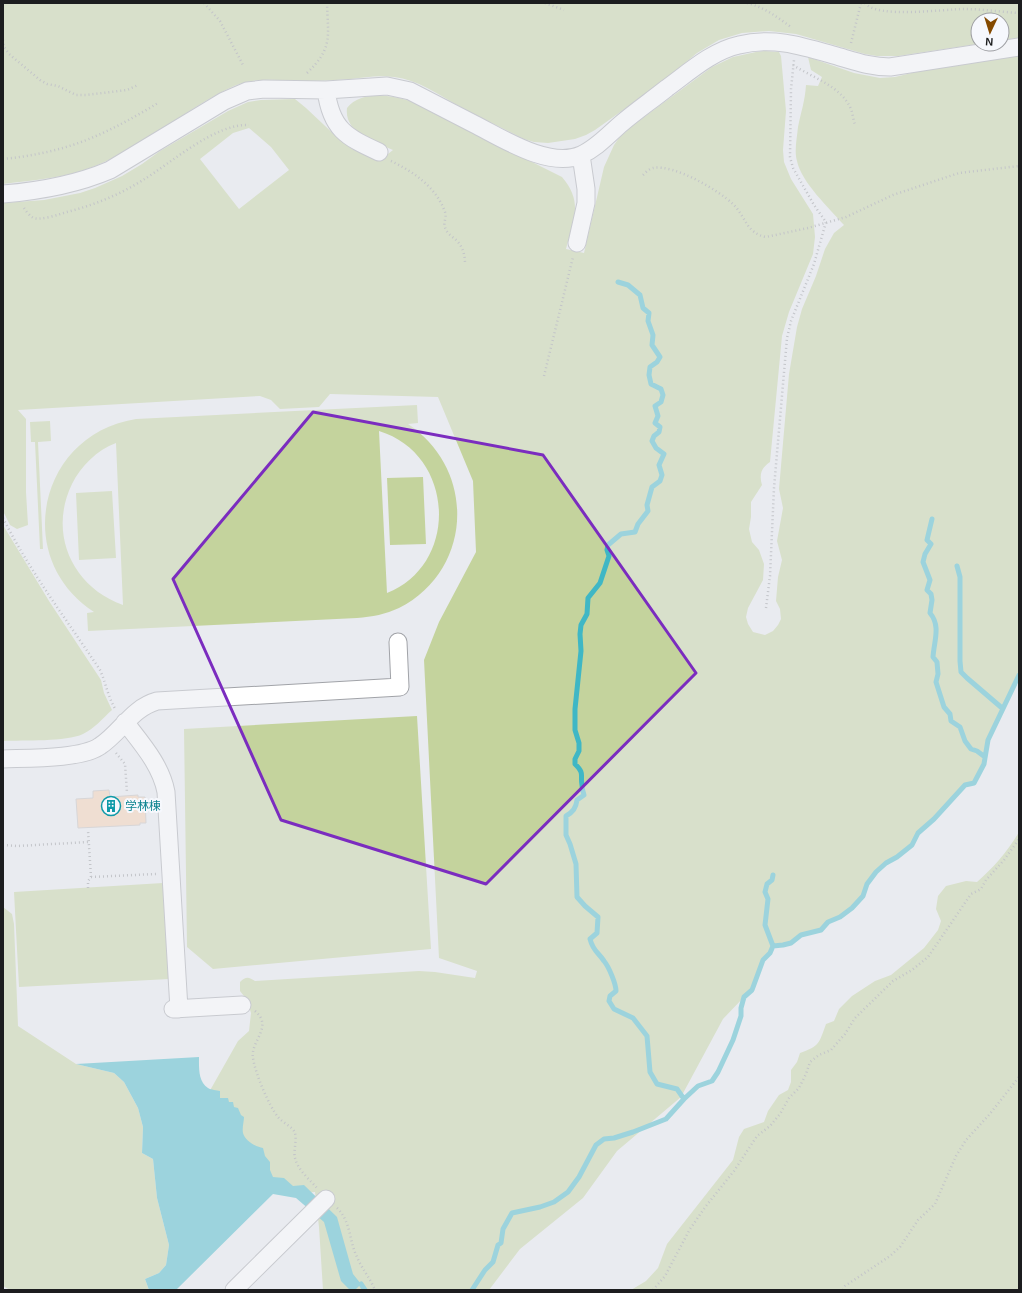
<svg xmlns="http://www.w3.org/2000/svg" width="1022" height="1293" font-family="Helvetica,'Noto Sans JP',sans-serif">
<rect width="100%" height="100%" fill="#e9ebf0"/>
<path fill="#c4d39d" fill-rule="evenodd" d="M 3,3 L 1019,3 L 1019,38 L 1002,40 L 1002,20 L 978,20 L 978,44 L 898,56 L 877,56 L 865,54 L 796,34 L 769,31 L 742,33 L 719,40 L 697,53 L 661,83 L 595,130 L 586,135 L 575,139 L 548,143 L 534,142 L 524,139 C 502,128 479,117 457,105 C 436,93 418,80 394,77 C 379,75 366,77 351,79 C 336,80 321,81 306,81 C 283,81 256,76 234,86 C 186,108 145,146 95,166 C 66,178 34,180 3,184 Z
M 765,51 L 779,52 L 781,56 L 786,111 L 783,150 L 784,162 L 791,179 L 813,214 L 815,237 L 813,254 L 789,312 L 782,336 L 770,462 C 761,468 759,475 762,485 L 751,502 L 751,517 L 749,529 L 752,542 L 759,550 L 764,564 L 763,580 L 748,608 L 746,617 L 748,624 L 753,632 L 765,635 L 773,631 L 778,625 L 781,619 L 780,609 L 776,601 L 778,577 L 782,560 L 777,541 L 783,508 L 779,489 L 789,374 L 797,327 L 802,309 L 816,276 L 825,249 L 834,233 L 844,225 C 830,209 801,182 797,161 C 794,151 797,138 798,127 C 801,112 805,101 806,85 L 818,86 L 822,77 L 811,70 L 808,57 L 854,73 L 880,78 L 895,77 L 928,69 L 1019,55 L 1019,675 L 988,740 L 984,764 L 974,783 L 965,785 L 934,819 L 918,833 L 912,845 L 897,857 L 886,863 L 876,872 L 867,884 L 863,896 L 852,908 L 840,917 L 828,922 L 821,930 L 801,935 L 791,943 L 783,945 L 773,946 L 770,953 L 763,960 L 752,990 L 744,997 L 723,1019 L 681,1097 L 617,1151 L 583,1198 L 520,1249 L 489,1290 L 323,1290 L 319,1227 L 315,1192 L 286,1195 L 204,1101 L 238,1041 L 249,1031 L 251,1013 L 247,1000 L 240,991 L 240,982 C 246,976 249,977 255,981 L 419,971 L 435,972 L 475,978 L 477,971 L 439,958 L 424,660 L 439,622 L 476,552 L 473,481 L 438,397 L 330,394 L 319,407 L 280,409 L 271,400 L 260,396 L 18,410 L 26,419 L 26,492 L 28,525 L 17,529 L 10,525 L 3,511 L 3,203 L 44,200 L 80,193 L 95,188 L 122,176 L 142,164 L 160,151 L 228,111 L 248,102 L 261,100 L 295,99 L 306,108 L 340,140 L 352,149 L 379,161 L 393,150 C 374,141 344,133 347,108 C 361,90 391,95 410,101 L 562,177 C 584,203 573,220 566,249 L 584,253 L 604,167 L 614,145 L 619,138 L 632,126 L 712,67 L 733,57 L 756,52 ZM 249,128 L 271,147 L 289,170 L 239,209 L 200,159 L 233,133 Z
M 417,405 L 418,423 L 408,424 C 477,470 473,570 399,608 C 386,614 372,617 357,618 L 88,631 L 87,613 L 94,612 C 11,558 39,434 136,419 ZM 379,431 C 455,454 460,564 387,593 ZM 116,443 L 123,605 C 72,587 48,533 72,484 C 81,466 97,450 116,443 Z
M 50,421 L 51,441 L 38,442 L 43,549 L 40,549 L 35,442 L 31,442 L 30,422 Z
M 423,477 L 426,544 L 390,545 L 387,478 Z
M 112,491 L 116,558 L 79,560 L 76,493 Z
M 3,525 L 49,601 L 101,680 L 104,693 L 112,710 C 103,718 94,729 83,734 C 66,742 24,740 3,741 Z
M 417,716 L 431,949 L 213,969 L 187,947 L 184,729 Z
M 1019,832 L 1019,1290 L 631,1290 L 646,1281 L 658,1268 L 667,1244 L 733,1160 L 739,1137 L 744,1129 L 764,1122 L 768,1111 L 779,1095 L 788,1090 L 791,1082 L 791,1070 L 797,1062 L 800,1053 C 820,1046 819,1043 826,1024 L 834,1021 L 839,1009 L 852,996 L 875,981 L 891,975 L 924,948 L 938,930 L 941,921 L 936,909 L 938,896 L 946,886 L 966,881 L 977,882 C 993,868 1008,851 1019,832 Z
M 163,883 L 169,979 L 19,987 L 14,892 Z
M 3,907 L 12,914 L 14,924 L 18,1026 L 76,1064 L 114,1073 L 124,1082 L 138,1108 L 143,1127 L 142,1153 L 153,1159 L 157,1198 L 169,1245 L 166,1265 L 159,1273 L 145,1279 L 149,1290 L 10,1290 L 3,1286 Z"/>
<path fill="#3fb7c5" d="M 199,1057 C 199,1067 198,1082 208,1088 C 211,1090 217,1090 220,1091 L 220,1098 L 228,1098 L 229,1102 L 233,1102 L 234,1107 L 238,1108 L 241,1115 L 244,1117 C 244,1121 242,1128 243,1133 C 245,1141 256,1147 263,1148 L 265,1156 L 270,1162 L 270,1170 L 273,1177 L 284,1178 L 293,1186 L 304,1185 L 337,1217 L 353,1274 L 361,1284 L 355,1290 L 350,1290 L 341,1281 L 324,1222 L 296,1198 L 273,1194 L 176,1290 L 149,1290 L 145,1279 L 159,1273 L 166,1265 L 169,1245 L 157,1198 L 153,1159 L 142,1153 L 143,1127 L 138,1108 L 124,1082 L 114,1073 L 76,1064 Z"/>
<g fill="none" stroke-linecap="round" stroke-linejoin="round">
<path stroke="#3fb7c5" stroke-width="5" d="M 618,282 L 628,285 L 640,295 L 643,308 L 649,313 L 648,321 L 653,335 L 652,345 L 660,357 L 657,362 L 650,367 L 649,375 L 651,384 L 661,389 L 663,395 L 661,402 L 655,406 L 658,416 L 655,423 L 660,427 L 659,432 L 654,436 L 652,441 L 656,448 L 664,454 L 659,465 L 662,475 L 660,481 L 652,487 L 647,505 L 648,511 L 638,524 L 635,532 L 621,534 L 608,545 L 607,550 L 609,556 L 600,583 L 588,598 L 587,614 L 581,625 L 580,634 L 581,651 L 575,709 L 575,730 L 579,743 L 579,751 L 575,759 L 575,764 C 585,774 580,774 582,785 C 582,788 583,792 584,795 L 577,800 C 576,808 573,812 566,816 L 566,835 L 570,844 L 576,864 L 577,897 L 585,906 L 598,917 L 597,933 L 590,939 C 593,951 598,952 604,961 C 609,967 616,984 616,991 L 610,996 L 609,1001 L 614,1009 L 633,1018 L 647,1036 L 650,1072 L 657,1084 L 677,1089 L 684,1099
M 932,519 L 927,540 L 931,544 L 925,554 L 923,562 L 930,580 L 927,590 L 931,594 L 932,600 L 930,613 C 941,626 934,641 933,657 L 937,662 L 938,674 L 936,682 L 944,707 L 950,714 L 951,721 L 960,727 L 965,741 L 971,749 L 977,751 L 985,757
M 957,566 L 960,577 L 960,661 L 961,672 L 967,678 L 1002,708
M 773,946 L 765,925 L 768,899 L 765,892 L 767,884 L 772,880 L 773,875
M 361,1284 L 365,1290
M 472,1290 L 485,1270 L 493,1262 L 498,1245 L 501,1243 L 503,1229 L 512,1213 L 540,1207 L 554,1202 L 568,1192 L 579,1177 L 596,1145 L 604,1139 L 614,1138 L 633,1132 L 666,1119 L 684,1099 L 698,1086 L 712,1081 L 718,1072 L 733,1040 L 741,1016 L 741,1008 L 744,997 L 752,990 L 763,960 L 770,953 L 773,946 L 783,945 L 791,943 L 801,935 L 821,930 L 828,922 L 840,917 L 852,908 L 863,896 L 867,884 L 876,872 L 886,863 L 897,857 L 912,845 L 918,833 L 934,819 L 965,785 L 974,783 L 984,764 L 988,740 L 1019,675"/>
</g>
<path fill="#f7cead" stroke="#c1bcb9" d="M 109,790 L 110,797 L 138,795 L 138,797 L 145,797 L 146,823 L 140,823 L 140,825 L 78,828 L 76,799 L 93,798 L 93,791 Z"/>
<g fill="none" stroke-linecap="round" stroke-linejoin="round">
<g stroke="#a1a3a8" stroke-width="19">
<path id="minor" d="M 326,90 C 331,129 346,137 379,152
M 3,194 C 40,191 75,185 110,170 L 224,101 L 247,91 L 264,89 L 326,90 L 387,86 L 410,91 C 431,102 453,113 474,124 C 502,138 549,169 581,155 C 597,148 609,134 622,123 C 636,111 652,100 667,88 C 689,72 712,51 739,45 C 775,36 805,47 840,57 C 857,62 872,67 890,67 L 1019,47
M 577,243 L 586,203 L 586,189 L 581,155
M 125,722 C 141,743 161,765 166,792 L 179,1009
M 3,759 C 27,758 82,759 100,746 C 121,732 132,708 157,701 L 400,687 L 398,642
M 173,1009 L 242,1005
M 234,1290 L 326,1199"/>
</g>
<path stroke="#95979a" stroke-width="2.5" stroke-dasharray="1 3" stroke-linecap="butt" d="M 204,3 L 220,21 L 243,65
M 545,3 L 564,10
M 747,3 C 764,7 777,17 791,27
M 865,3 C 877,19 944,9 964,9 C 982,9 1001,12 1019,13
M 3,40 L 4,47 L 9,54 L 40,80 L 47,84 L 58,86 L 76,95 L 86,95 L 127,90 L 138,85
M 851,43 L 861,3
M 793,65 C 813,78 841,86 851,109 C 853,114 853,120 855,124
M 307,73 C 333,48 328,37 327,3
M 3,159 C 34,156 67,149 96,136 C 117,127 138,115 158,103
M 391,161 C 414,172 436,187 445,212 C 447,217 443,223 445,227 C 446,232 451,236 455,239 C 462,245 465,254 465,263
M 643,175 C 646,172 649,169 653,168 C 674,164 718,190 733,204 C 746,217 746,233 766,237 L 808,228 L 846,217 L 893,195 L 959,173 L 1019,166
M 24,208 C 26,211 29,215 32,217 C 38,222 60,214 67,212 C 94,205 119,195 143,180 C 171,163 216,123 249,125
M 544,376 L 573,257
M 3,518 C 30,572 67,620 100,670 C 106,683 108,698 116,710
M 766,608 L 770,576 L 774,488 L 787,338 L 791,321 L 814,264 L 826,222 L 814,205 L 793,168 L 790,157 L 791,89 L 794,60
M 116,753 L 125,764 L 127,793
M 3,845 L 17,846 L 89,842
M 91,877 L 156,874
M 88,888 L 88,881 L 91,877 L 88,830
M 255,1011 C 274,1027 250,1041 253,1058 C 255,1073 269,1106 278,1117 C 283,1123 291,1126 294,1131 C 298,1137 293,1151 295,1158 C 298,1170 309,1179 317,1188
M 337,1208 C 351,1221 349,1241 357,1257 C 362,1269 370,1278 375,1290
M 653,1290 L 665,1276 L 690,1229 L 706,1206 L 734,1171 L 757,1136 L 770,1126 L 780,1114 L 789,1098 L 799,1088 L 806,1074 L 810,1062 L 819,1055 L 831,1050 L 845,1034 L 855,1018 L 893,981 L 912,970 L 928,957 L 971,894 L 981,889 L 986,880 L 1004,860 L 1019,839
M 843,1290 L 845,1286 L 890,1256 L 900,1247 L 918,1220 L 935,1204 L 956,1156 L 966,1140 L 989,1115 L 1019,1077"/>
<use href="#minor" stroke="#fff" stroke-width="17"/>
</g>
<path d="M0 0H1022V1293H0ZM 313,412 L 543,455 L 696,673 L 486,884 L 281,820 L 173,579 Z" fill="#e9ebf0" fill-opacity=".55" fill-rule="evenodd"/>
<path fill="none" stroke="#7b2cbf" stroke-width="3" stroke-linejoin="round" d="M 313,412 L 543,455 L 696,673 L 486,884 L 281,820 L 173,579 Z"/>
<defs>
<g id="building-ring" transform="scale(1)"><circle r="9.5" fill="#f6f8fd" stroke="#0f9aa8" stroke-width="1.5"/><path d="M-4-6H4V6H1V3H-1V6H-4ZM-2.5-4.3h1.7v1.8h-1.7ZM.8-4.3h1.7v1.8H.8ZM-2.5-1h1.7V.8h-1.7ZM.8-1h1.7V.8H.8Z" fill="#0f9aa8"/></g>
</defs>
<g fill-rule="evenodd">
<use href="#building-ring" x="111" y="806"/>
</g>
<g text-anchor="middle" stroke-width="4" stroke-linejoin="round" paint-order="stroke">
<g font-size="12" fill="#0d838f" stroke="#f6f8fd" text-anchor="start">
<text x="125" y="810">学林棟</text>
</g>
</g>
<rect width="1022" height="1293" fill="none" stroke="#1c1d1f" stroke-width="8"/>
<g transform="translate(990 32) rotate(184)"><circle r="19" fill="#f6f8fd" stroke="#9fa0a4"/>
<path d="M0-3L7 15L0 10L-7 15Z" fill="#844a00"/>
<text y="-6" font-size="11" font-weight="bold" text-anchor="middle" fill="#1c1d1f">N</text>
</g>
</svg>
